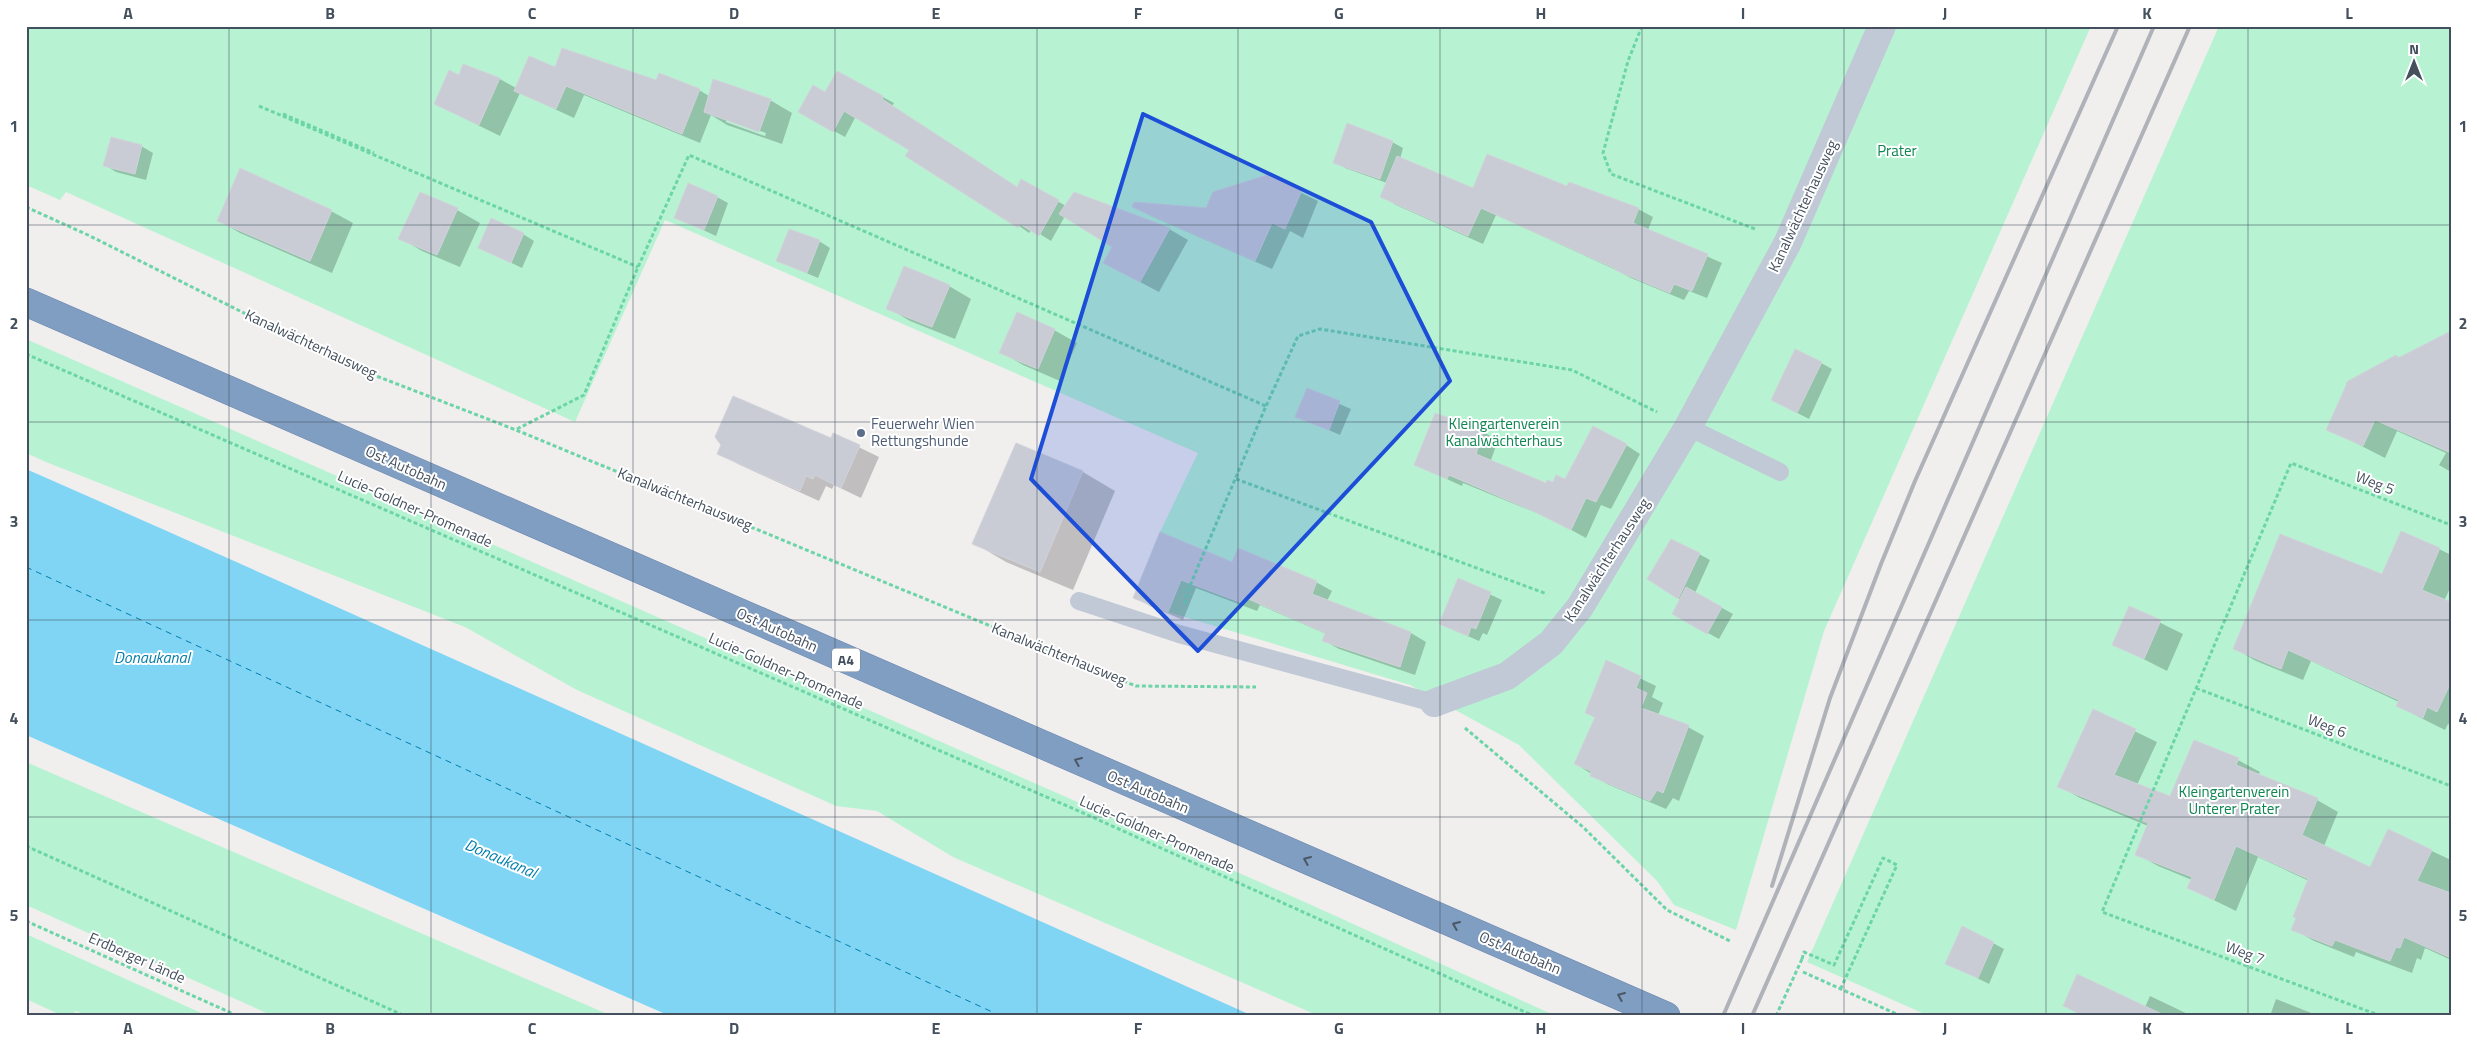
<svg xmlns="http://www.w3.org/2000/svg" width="2477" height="1042" font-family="'Titillium Web',sans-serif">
<rect width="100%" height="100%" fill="#f1eeee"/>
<path fill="#b7f3d2" d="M 26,26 L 2091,26 L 1824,631 L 1736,930 L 1674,905 L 1657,881 L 1519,745 L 1410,685 L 1168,612 L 1160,532 L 1198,453 L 665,220 L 575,422 L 66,192 L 60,200 L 26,185 Z
M 2219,26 L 2451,26 L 2451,1016 L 1929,1016 L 1807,962 Z
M 26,339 L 1307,903 L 1556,1016 L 1319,1016 L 953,857 L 877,811 L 836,806 L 577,690 L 465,627 L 46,462 L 26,453 Z
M 26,762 L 612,1016 L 273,1016 L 26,905 Z
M 26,934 L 208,1016 L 90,1016 L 75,1011 L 74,1016 L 63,1016 L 26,999 Z"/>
<path fill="#80d5f5" d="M 26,469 L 160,528 L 1253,1016 L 670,1016 L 26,735 Z"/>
<path fill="#0003" fill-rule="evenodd" d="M 555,69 L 657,82 L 699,90 L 709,96 L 770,100 L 792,113 L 782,144 L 727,125 L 711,115 L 700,143 L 584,95 L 574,118 L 520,93 L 500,136 L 435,104 L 459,76 L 500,79 L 516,88 ZM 726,119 L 766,133 L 765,136 L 726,122 Z
M 838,73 L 894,103 L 892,106 L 1018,188 L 1022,181 L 1066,206 L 1169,229 L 1188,240 L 1159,292 L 1123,273 L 1114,246 L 1065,216 L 1051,241 L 1032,229 L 1029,233 L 911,149 L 856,116 L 845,137 L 800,112 L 826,94 Z
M 1392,142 L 1403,148 L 1400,159 L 1474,189 L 1567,188 L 1638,209 L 1653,217 L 1648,230 L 1722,263 L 1707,298 L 1689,291 L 1684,300 L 1631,278 L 1616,270 L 1496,215 L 1483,244 L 1396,205 L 1381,196 L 1387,183 L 1345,168 L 1334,162 Z
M 141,146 L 153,153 L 146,180 L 116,172 L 105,165 Z
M 1267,176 L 1318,201 L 1303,238 L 1290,231 L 1272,269 L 1151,216 L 1134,207 L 1207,209 Z
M 717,197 L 728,203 L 716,236 L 675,217 Z
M 457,210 L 480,223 L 460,267 L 422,251 L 400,238 Z
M 331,211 L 353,223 L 332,273 L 240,233 L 218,220 Z
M 523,234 L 534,241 L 522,268 L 479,247 Z
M 819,241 L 830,248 L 818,278 L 778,261 Z
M 949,286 L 971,299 L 955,339 L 910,321 L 888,308 Z
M 1054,330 L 1077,343 L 1060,381 L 1023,365 L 1001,352 Z
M 2451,342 L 2451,472 L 2439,465 L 2446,453 L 2397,431 L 2385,458 L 2328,429 L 2346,388 L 2346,383 L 2396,356 L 2401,358 Z
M 1821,363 L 1832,369 L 1809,419 L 1772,400 Z
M 1307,390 L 1351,409 L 1340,435 L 1297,416 Z
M 1483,432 L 1498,440 L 1491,460 L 1546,485 L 1566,481 L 1626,445 L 1640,454 L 1611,509 L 1601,505 L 1586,538 L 1549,518 L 1463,483 L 1462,486 L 1416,465 Z
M 834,435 L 879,457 L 861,498 L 834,485 L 832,489 L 826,486 L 819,501 L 738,464 L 719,453 L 723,445 L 831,440 Z
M 1016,444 L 1083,472 L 1115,491 L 1073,590 L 1006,562 L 974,543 Z
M 1161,534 L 1233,564 L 1316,582 L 1332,591 L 1327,601 L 1411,633 L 1426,642 L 1415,675 L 1339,649 L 1323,640 L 1326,634 L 1260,605 L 1257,611 L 1196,588 L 1183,620 L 1150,606 L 1135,597 Z
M 2439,549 L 2451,555 L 2451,586 L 2444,601 L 2451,604 L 2451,725 L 2448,724 L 2445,730 L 2397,706 L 2399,702 L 2311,661 L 2303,680 L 2256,661 L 2234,648 Z
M 1699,554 L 1710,560 L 1695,593 L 1733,614 L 1719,639 L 1673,614 L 1681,600 L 1648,579 Z
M 1459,580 L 1502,600 L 1487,635 L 1483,633 L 1479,641 L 1440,624 Z
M 2130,608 L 2183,634 L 2167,671 L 2114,644 Z
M 1606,662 L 1656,686 L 1652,697 L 1663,703 L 1658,715 L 1688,727 L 1704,736 L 1679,801 L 1673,798 L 1666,809 L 1607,784 L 1576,764 L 1595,718 L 1586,712 Z
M 2093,711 L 2157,742 L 2137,785 L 2171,798 L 2195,741 L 2238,760 L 2260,772 L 2258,775 L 2317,800 L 2338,812 L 2324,846 L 2370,868 L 2389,831 L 2451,860 L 2451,960 L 2425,948 L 2421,960 L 2417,958 L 2412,973 L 2356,952 L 2354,957 L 2314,941 L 2293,929 L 2309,881 L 2258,857 L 2236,911 L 2189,888 L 2192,880 L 2158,866 L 2137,854 L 2148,826 L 2080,798 L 2059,786 Z
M 1993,943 L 2004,949 L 1989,984 L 1947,963 Z
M 2150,996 L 2192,1016 L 2082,1016 L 2064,1005 L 2145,1007 Z
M 2276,999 L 2319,1016 L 2270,1016 Z
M 2336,1013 L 2344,1016 L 2335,1016 Z"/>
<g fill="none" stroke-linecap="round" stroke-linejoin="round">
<path stroke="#017ead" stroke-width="1" stroke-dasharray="6 5" stroke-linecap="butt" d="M 26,567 L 1001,1016"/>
</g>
<path fill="#c9ccd4" stroke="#d1d3da" d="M 562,48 L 656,80 L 659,73 L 700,89 L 682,134 L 566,86 L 556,109 L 514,91 L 529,56 L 555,67 Z
M 463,64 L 500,78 L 479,125 L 434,104 L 449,70 L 459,75 Z
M 837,71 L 883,96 L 882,99 L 1017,187 L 1021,179 L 1059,200 L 1039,236 L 1020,224 L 1018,228 L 905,156 L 909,150 L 844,111 L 833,132 L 798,112 L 813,85 L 825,92 Z
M 713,79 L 771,99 L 759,132 L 704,112 Z
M 1347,123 L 1393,141 L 1380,179 L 1333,163 Z
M 111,137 L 142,145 L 135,174 L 103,166 Z
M 1487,154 L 1567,186 L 1569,182 L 1639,208 L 1633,223 L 1708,254 L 1692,291 L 1674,284 L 1670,293 L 1615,270 L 1616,269 L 1481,208 L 1468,236 L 1380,197 L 1397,156 L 1473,188 Z
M 240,168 L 332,210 L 310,261 L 217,221 Z
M 1267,175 L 1302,190 L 1285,229 L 1272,223 L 1255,261 L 1132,207 L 1134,202 L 1206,208 L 1213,192 Z
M 688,183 L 718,196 L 704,230 L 674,218 Z
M 420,192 L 458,208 L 437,255 L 398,239 Z
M 1074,192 L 1170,228 L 1140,282 L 1103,263 L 1112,247 L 1059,214 Z
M 491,218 L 524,233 L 511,263 L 478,248 Z
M 789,229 L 820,240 L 807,273 L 776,261 Z
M 904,266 L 950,285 L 932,327 L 886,309 Z
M 1017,312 L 1055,329 L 1038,369 L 999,353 Z
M 2451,331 L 2451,453 L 2375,420 L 2363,446 L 2326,430 L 2348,381 L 2396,355 L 2398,358 Z
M 1795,349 L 1822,362 L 1797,413 L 1771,400 Z
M 1307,388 L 1340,401 L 1329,430 L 1295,417 Z
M 733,396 L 831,438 L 833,433 L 860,445 L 841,488 L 815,475 L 813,479 L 806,476 L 800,491 L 717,454 L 721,445 L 715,437 Z
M 1435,413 L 1484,431 L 1476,454 L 1546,483 L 1547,480 L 1553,482 L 1556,475 L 1565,479 L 1593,426 L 1627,444 L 1596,502 L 1586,498 L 1571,530 L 1533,511 L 1449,475 L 1447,479 L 1414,465 Z
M 1016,443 L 1083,471 L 1040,572 L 972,544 Z
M 2401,531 L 2440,548 L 2422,590 L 2451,602 L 2451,682 L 2437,712 L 2427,707 L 2423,718 L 2396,706 L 2399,700 L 2288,650 L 2281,669 L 2233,649 L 2280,534 L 2382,574 Z
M 1160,532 L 1232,562 L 1238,548 L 1317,581 L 1312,594 L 1411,632 L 1400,667 L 1322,641 L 1325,633 L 1244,597 L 1242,603 L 1181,580 L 1168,612 L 1133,598 Z
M 1671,539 L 1700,553 L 1678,599 L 1647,579 Z
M 1458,578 L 1491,592 L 1476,629 L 1471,627 L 1468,636 L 1439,624 Z
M 1686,587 L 1722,607 L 1707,634 L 1672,614 Z
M 2129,606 L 2161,620 L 2144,659 L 2112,645 Z
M 1606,660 L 1641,676 L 1636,688 L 1647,693 L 1641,708 L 1689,725 L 1663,793 L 1657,790 L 1650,801 L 1590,776 L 1591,771 L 1574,764 L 1595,717 L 1585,713 Z
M 2093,709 L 2136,729 L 2114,775 L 2170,796 L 2194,740 L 2239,758 L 2236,765 L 2318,798 L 2302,835 L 2370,867 L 2388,829 L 2432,850 L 2417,881 L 2451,893 L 2451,958 L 2404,937 L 2400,948 L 2396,947 L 2390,961 L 2335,940 L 2332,946 L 2291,930 L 2296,918 L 2293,917 L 2308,879 L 2236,846 L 2214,900 L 2187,888 L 2192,877 L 2135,855 L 2148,823 L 2057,787 Z
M 1962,926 L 1994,942 L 1978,978 L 1945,964 Z
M 2077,974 L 2166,1016 L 2084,1016 L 2063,1006 Z"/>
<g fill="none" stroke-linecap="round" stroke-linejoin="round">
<g stroke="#6c87ae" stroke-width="29">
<path id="motorway" d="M 26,302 L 1666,1016"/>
</g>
<path stroke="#6cd5a7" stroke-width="3" stroke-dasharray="4 2.5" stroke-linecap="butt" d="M 1642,26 L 1628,61 L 1603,153 L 1611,174 L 1755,229
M 259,106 L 638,267
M 283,114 L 374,153
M 26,207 L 88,235 L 348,365 L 516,430 L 1136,686 L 1256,687
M 26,354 L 1081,812 L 1534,1016
M 517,429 L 584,395 L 638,267 L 689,155 L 1266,406
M 1236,479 L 1547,594
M 1185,604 L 1189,588 L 1266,406 L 1298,336 L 1320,329 L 1572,370 L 1657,412
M 2196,688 L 2451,786
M 1465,728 L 1583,827 L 1667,910 L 1730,941
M 26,846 L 405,1016
M 26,921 L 238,1016
M 1802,959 L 1804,952 L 1834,965 L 1883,858 L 1897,865 L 1841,988
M 1803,972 L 1901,1016
M 2381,1016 L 2102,912 L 2291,463 L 2451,525"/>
<path stroke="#c0c9d5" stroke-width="18" d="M 1688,427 L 1780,472
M 1079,601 L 1179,634 L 1434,703"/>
<path stroke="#c0c9d5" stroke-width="28" d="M 1434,703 L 1507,676 L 1551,643 L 1580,607 L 1688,427 L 1788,242 L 1882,26"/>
<use href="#motorway" stroke="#809dc2" stroke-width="28"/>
<path stroke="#afb3b9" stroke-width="4" d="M 1772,886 L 1830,698 L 1881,564 L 1915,481 L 2118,26
M 1723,1016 L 2154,26
M 1752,1016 L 2190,26"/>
<path stroke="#6cd5a7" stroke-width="3" stroke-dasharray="4 2.5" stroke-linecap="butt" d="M 1776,1016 L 1802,959"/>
</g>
<defs><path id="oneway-chevron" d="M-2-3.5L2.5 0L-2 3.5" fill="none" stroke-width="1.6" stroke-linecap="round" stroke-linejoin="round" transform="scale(1.25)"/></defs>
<g stroke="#4a5867">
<use href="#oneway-chevron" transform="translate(1078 761) rotate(-157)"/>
<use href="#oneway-chevron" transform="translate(1307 860) rotate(-157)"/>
<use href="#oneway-chevron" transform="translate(1456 925) rotate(-157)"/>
<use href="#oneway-chevron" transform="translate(1621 996) rotate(-157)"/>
</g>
<path fill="#1d4ed8" fill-opacity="0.2" stroke="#1d4ed8" stroke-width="4" stroke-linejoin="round" d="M 1143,114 L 1371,222 L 1450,381 L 1198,651 L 1031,479 Z"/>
<path fill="none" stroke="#44505d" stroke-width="1" stroke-opacity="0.55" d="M 229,26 L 229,1016M 431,26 L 431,1016M 633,26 L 633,1016M 835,26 L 835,1016M 1037,26 L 1037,1016M 1238,26 L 1238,1016M 1440,26 L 1440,1016M 1642,26 L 1642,1016M 1844,26 L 1844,1016M 2046,26 L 2046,1016M 2248,26 L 2248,1016M 26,225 L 2451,225M 26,422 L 2451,422M 26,620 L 2451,620M 26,817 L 2451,817"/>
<circle fill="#5c6f8a" stroke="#fff" stroke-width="2" cx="861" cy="433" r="5"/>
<g text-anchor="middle" stroke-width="4" stroke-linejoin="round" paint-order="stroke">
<rect fill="#fff" stroke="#7c848e" stroke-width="1" x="832" y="648.5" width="28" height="23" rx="4"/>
<g font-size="14" font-weight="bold" fill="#44505d">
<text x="846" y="665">A4</text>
</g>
<g font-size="15" fill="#0e8651" stroke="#fff">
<text x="1897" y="156">Prater</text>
<text x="1504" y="429">Kleingartenverein<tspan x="1504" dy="17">Kanalwächterhaus</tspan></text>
<text x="2234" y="797">Kleingartenverein<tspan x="2234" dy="17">Unterer Prater</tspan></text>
</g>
<g font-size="15" fill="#44505d" stroke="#fff">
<text transform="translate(1803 206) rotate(-65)" y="5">Kanalwächterhausweg</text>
<text transform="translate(311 344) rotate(25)" y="5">Kanalwächterhausweg</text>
<text transform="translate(406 468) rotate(24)" y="5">Ost Autobahn</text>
<text transform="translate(2375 483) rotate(21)" y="5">Weg 5</text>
<text transform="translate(685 499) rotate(22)" y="5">Kanalwächterhausweg</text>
<text transform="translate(415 509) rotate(24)" y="5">Lucie-Goldner-Promenade</text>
<text transform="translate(1607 560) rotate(-57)" y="5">Kanalwächterhausweg</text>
<text transform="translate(777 630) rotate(24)" y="5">Ost Autobahn</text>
<text transform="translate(1059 654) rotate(22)" y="5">Kanalwächterhausweg</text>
<text transform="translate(786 671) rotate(24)" y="5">Lucie-Goldner-Promenade</text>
<text transform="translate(2327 726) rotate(21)" y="5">Weg 6</text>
<text transform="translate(1148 792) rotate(23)" y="5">Ost Autobahn</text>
<text transform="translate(1157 834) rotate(24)" y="5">Lucie-Goldner-Promenade</text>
<text transform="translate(1520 953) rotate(23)" y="5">Ost Autobahn</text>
<text transform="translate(2245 953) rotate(20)" y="5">Weg 7</text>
<text transform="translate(137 958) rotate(24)" y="5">Erdberger Lände</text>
</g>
<g font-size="15" fill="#4e5e75" stroke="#fff" text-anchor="start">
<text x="871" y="429">Feuerwehr Wien<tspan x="871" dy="17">Rettungshunde</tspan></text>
</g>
<g font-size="16" font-style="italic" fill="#017ead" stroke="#fff">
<text x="152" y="663">Donaukanal</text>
<text transform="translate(501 858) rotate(23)" y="6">Donaukanal</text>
</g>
</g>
<rect width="2477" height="1042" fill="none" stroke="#ffffff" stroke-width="55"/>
<g transform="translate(2414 62)" stroke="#ffffff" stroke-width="4" paint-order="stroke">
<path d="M0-4L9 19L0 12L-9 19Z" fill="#44505d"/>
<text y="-8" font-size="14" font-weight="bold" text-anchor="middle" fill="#44505d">N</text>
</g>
<rect x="28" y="28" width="2422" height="986" fill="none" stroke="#44505d" stroke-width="2"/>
<g font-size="16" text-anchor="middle" font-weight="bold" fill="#44505d">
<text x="128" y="19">A</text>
<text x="330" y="19">B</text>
<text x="532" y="19">C</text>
<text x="734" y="19">D</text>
<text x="936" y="19">E</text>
<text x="1138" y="19">F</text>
<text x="1339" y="19">G</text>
<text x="1541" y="19">H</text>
<text x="1743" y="19">I</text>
<text x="1945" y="19">J</text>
<text x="2147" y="19">K</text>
<text x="2349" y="19">L</text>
<text x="14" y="132">1</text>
<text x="2463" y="132">1</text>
<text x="14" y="329">2</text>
<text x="2463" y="329">2</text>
<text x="14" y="527">3</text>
<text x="2463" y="527">3</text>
<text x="14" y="724">4</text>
<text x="2463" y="724">4</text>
<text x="14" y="921">5</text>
<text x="2463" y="921">5</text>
<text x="128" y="1034">A</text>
<text x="330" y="1034">B</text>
<text x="532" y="1034">C</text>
<text x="734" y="1034">D</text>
<text x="936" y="1034">E</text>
<text x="1138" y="1034">F</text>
<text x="1339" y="1034">G</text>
<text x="1541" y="1034">H</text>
<text x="1743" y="1034">I</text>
<text x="1945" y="1034">J</text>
<text x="2147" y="1034">K</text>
<text x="2349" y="1034">L</text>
</g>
</svg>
